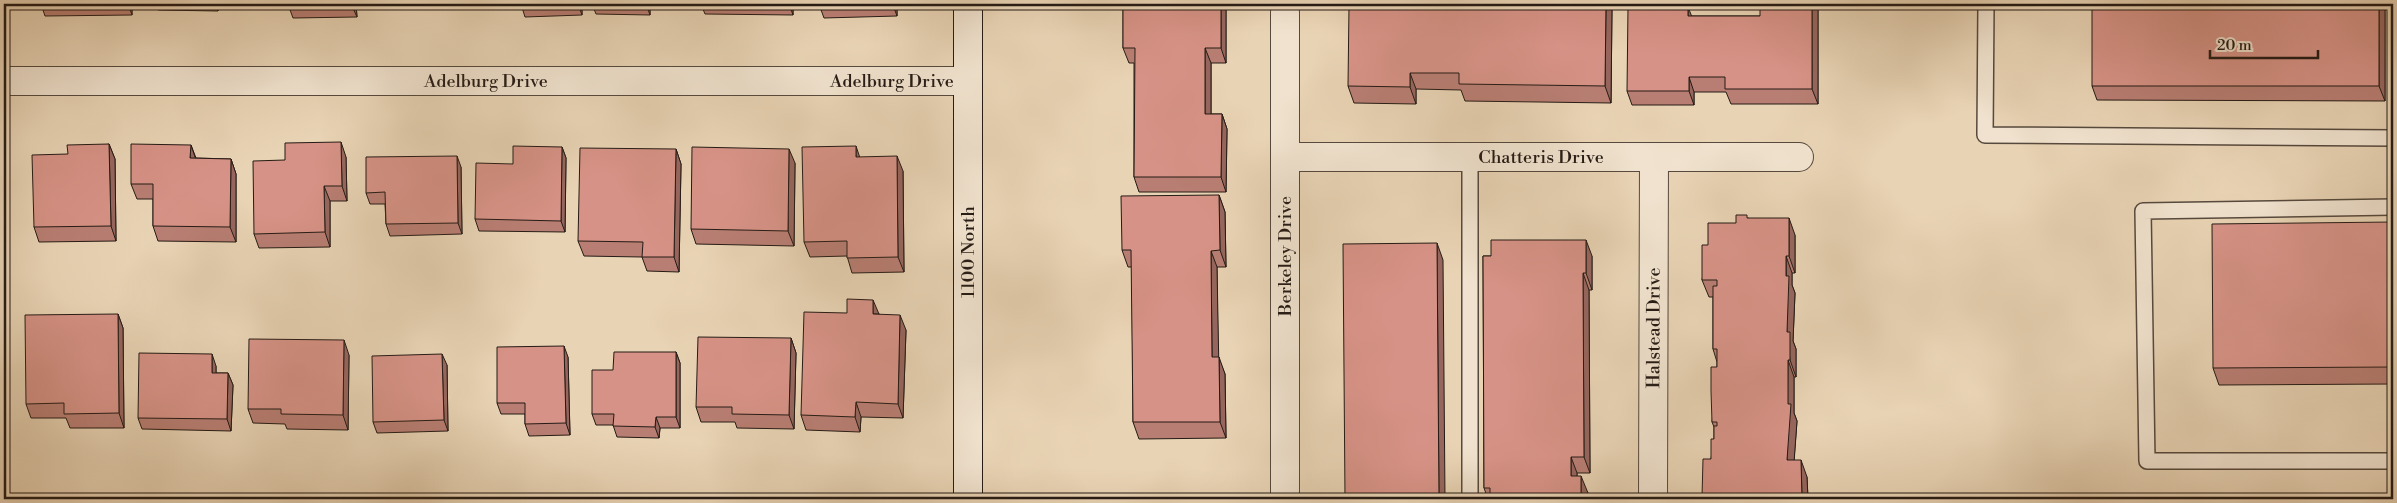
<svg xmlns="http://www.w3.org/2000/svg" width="2397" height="503" font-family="'Libre Bodoni',serif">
<rect width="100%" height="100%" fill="#e8d3b4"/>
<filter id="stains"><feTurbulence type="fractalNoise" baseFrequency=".004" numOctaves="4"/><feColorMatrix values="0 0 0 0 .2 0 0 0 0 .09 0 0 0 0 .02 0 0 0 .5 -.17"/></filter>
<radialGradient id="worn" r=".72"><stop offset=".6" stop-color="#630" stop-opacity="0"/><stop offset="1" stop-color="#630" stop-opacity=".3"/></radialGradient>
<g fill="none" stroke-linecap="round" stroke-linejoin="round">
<g stroke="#56493d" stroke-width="18">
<path id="lane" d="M 1986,4 L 1985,135 L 2393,138
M 2393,207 L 2143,211 L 2147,461 L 2393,461
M 1470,499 L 1470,157"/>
</g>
<g stroke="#56493d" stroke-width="30">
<g id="street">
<path d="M 1285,12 L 1285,499"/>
<path id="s1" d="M 4,81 L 968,81"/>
<path id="s2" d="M 1285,157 L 1799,157"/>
<path id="s3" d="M 1653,499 L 1654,157"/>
</g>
</g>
<g stroke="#251b15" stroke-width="30">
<path id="secondary" d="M 968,4 L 968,499"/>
</g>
<use href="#lane" stroke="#f0e2ce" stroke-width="15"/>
<use href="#street" stroke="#f0e2ce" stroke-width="28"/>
<use href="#secondary" stroke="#f0e2ce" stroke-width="28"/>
</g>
<path fill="#b87e73" stroke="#251b15" d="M 41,4 L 132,4 L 132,15 L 45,16 Z
M 156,4 L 218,4 L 218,11 L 158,10 Z
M 289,4 L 356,4 L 357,17 L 293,18 L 289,7 Z
M 521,4 L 582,4 L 582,15 L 525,17 Z
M 592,4 L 650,4 L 650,15 L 596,14 Z
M 701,4 L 793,4 L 793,15 L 705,14 Z
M 897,4 L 897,16 L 824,18 L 820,7 Z
M 1123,4 L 1224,4 L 1226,10 L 1226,63 L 1211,63 L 1211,114 L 1222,114 L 1227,129 L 1226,192 L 1139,192 L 1134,177 L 1134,63 L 1129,63 L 1123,48 Z
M 2385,4 L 2385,101 L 2097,100 L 2092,86 Z
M 1612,7 L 1611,103 L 1465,101 L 1461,90 L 1416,89 L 1416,104 L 1354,103 L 1348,86 L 1553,9 Z
M 1818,8 L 1818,104 L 1731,104 L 1726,92 L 1694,92 L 1694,105 L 1632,105 L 1627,91 L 1692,16 L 1760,16 Z
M 109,144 L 115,159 L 116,241 L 39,242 L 34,227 L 68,154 Z
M 191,145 L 196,158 L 231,159 L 236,174 L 236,242 L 158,241 L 153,226 L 153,199 L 137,199 L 131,184 Z
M 562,147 L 566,158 L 565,232 L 479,231 L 475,219 L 513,164 Z
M 676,149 L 681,164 L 679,272 L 647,271 L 642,257 L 584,256 L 578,241 Z
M 346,157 L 347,201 L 330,201 L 330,247 L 259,248 L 254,234 L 285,160 Z
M 795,163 L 794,246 L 696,244 L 691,229 Z
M 461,167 L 462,234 L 390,236 L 386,224 L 385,204 L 370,204 L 366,193 Z
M 903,171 L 904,272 L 852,273 L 847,256 L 810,257 L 804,242 Z
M 1219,195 L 1225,212 L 1226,267 L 1217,267 L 1218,357 L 1225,374 L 1226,438 L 1139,439 L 1133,422 L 1132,267 L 1128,267 L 1122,250 Z
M 1748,218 L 1795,235 L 1795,273 L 1792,273 L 1792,285 L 1795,293 L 1793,341 L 1796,349 L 1796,377 L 1794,377 L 1794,413 L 1797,421 L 1794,460 L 1807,477 L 1808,499 L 1703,499 L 1702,497 L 1711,459 L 1714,439 L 1714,427 L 1712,422 L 1717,367 L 1717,362 L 1713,349 L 1713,297 L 1709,297 L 1702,280 L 1708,245 L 1736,223 Z
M 2393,222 L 2393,384 L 2219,385 L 2213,368 Z
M 1483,256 L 1592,256 L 1592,290 L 1589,290 L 1590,473 L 1577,473 L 1577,476 L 1588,493 L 1588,499 L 1488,499 L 1484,488 Z
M 118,314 L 123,328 L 124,428 L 70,428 L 66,418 L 31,418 L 26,404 Z
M 879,314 L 906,330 L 903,418 L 861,417 L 860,432 L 806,430 L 801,415 Z
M 791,338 L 796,353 L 794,429 L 737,428 L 735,422 L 701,422 L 696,407 Z
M 676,352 L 680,363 L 680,428 L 660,428 L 659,438 L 617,437 L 613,425 L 596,425 L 592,414 L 613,370 Z
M 349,355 L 348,430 L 287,429 L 285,424 L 253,423 L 248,409 Z
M 568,357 L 570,435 L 529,436 L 525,424 L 525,414 L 501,414 L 497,403 Z
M 447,365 L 448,431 L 377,433 L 373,422 Z
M 216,366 L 216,373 L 228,373 L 233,385 L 231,431 L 142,429 L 138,418 Z"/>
<path fill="#96665e" stroke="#251b15" d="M 128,4 L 132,4 L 132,15 Z
M 216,4 L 218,4 L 218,11 Z
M 352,4 L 356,4 L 357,17 L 352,6 Z
M 578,4 L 582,4 L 582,15 Z
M 646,4 L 650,4 L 650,15 Z
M 789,4 L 793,4 L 793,15 Z
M 893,4 L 897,4 L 897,16 L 893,5 Z
M 1221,4 L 1224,4 L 1226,10 L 1226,63 L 1221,48 Z
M 1606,4 L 1611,4 L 1612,7 L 1611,103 L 1605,86 Z
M 1812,4 L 1816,4 L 1818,8 L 1818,104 L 1812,89 Z
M 2379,4 L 2385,4 L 2385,101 L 2379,86 Z
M 1688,7 L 1694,22 L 1688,16 Z
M 1205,48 L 1211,63 L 1211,129 L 1205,114 Z
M 1410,73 L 1416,89 L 1416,104 L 1410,87 Z
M 1689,77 L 1694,92 L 1694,105 L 1689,91 Z
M 1222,114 L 1227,129 L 1226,192 L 1221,177 Z
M 341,142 L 346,157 L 347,201 L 342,186 Z
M 109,144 L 115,159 L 116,241 L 111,226 Z
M 191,145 L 196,160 L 190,158 Z
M 856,146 L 861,161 L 856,157 Z
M 562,147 L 566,158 L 565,232 L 561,221 Z
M 676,149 L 681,164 L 679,272 L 674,257 Z
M 789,149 L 795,163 L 794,246 L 788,231 Z
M 457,156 L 461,167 L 462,234 L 458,223 Z
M 897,156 L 903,171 L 904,272 L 898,257 Z
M 231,159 L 236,174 L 236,242 L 230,227 Z
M 324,186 L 330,201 L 330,247 L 325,232 Z
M 1219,195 L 1225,212 L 1226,267 L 1220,250 Z
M 1789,218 L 1795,235 L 1795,273 L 1789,256 Z
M 1586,240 L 1592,256 L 1592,290 L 1586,273 Z
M 1437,243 L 1443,260 L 1445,499 L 1439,499 Z
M 1211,251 L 1217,267 L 1219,374 L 1212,357 Z
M 1786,256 L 1792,273 L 1792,285 L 1795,293 L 1793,341 L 1796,349 L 1796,377 L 1790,360 L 1787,332 Z
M 1583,273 L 1589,290 L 1590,473 L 1584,457 Z
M 873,300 L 879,314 L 873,314 Z
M 118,314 L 123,328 L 124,428 L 119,413 Z
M 900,315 L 906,330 L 903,418 L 898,404 Z
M 791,338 L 796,353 L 794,429 L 789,415 Z
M 344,340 L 349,355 L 348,430 L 343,415 Z
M 564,346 L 568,357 L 570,435 L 566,423 Z
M 676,352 L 680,363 L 680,428 L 676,417 Z
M 212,354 L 216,366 L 216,385 L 212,373 Z
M 442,354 L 447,365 L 448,431 L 444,420 Z
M 1219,357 L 1225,374 L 1226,438 L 1220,422 Z
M 1788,360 L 1794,377 L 1794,413 L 1797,421 L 1793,477 L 1787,460 Z
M 228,373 L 233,385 L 231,431 L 227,419 Z
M 856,402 L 861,417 L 860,432 L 855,417 Z
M 656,417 L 660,428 L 659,438 L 655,427 Z
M 1571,457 L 1577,473 L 1577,493 L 1571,476 Z
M 1801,460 L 1807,477 L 1808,499 L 1802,499 Z
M 1581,476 L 1588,493 L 1588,499 L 1581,499 Z"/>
<path fill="#d69286" stroke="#251b15" d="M 41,4 L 128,4 L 41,5 Z
M 289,4 L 352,4 L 352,6 L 289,7 Z
M 820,4 L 893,4 L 893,5 L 820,7 Z
M 1123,4 L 1221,4 L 1221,48 L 1205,48 L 1205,114 L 1222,114 L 1221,177 L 1134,177 L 1135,48 L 1123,48 Z
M 1554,4 L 1606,4 L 1605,86 L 1459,84 L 1459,73 L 1410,73 L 1410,87 L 1348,86 L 1349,6 L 1553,9 Z
M 1760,4 L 1812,4 L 1812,89 L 1725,89 L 1725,77 L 1689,77 L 1689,91 L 1627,91 L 1628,7 L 1688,7 L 1688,16 L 1760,16 Z
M 2092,4 L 2379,4 L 2379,86 L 2092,86 Z
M 341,142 L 342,186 L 324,186 L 325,232 L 254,234 L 253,161 L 285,160 L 285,143 Z
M 109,144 L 111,226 L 34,227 L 32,155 L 68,154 L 67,145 Z
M 131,144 L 191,145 L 190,158 L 231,159 L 230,227 L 153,226 L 153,184 L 131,184 Z
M 513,146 L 562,147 L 561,221 L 475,219 L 476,163 L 513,164 Z
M 856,146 L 856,157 L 897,156 L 898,257 L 847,258 L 847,241 L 804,242 L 802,147 Z
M 692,147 L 789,149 L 788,231 L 691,229 Z
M 580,148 L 676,149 L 674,257 L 642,257 L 643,242 L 578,241 Z
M 457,156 L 458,223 L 386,224 L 385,192 L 366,193 L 366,157 Z
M 1219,195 L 1220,250 L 1211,251 L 1212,357 L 1219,357 L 1220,422 L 1133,422 L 1131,250 L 1122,250 L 1121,196 Z
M 1736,215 L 1747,215 L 1747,218 L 1789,218 L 1789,256 L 1786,256 L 1786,276 L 1789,276 L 1787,332 L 1790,332 L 1790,360 L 1788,360 L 1788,404 L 1791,404 L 1787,460 L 1801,460 L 1802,499 L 1711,499 L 1711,497 L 1702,497 L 1703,459 L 1711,459 L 1711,439 L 1714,439 L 1714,426 L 1717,426 L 1717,422 L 1712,422 L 1711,391 L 1711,367 L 1717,367 L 1717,349 L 1713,349 L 1713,286 L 1717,286 L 1717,280 L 1702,280 L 1702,245 L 1708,245 L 1708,223 L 1736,223 Z
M 2393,222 L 2393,367 L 2213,368 L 2212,224 Z
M 1491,240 L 1586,240 L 1586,273 L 1583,273 L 1584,457 L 1571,457 L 1571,476 L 1581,476 L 1581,499 L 1490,499 L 1490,488 L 1484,488 L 1483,256 L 1491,256 Z
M 1437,243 L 1439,499 L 1345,499 L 1343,244 Z
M 847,299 L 873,300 L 873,314 L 900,315 L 898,404 L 856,402 L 855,417 L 801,415 L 804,312 L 847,313 Z
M 118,314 L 119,413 L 64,414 L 64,403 L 26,404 L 25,315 Z
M 698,337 L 791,338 L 789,415 L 732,414 L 732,407 L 696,407 Z
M 249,339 L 344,340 L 343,415 L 281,414 L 281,409 L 248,409 Z
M 564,346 L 566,423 L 525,424 L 525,403 L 497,403 L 497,347 Z
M 614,352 L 676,352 L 676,417 L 656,417 L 655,427 L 613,426 L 614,414 L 592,414 L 592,370 L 613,370 Z
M 139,353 L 212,354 L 212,373 L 228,373 L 227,419 L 138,418 Z
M 442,354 L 444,420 L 373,422 L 372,356 Z"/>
<g text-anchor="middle" stroke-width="4" stroke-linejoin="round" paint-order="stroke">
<g font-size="18" fill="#251b15" stroke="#f0e2ce">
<text dy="6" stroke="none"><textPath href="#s1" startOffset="482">Adelburg Drive</textPath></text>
<text dy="6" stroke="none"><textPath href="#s1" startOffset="888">Adelburg Drive</textPath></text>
<text dy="6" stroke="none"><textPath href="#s2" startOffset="256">Chatteris Drive</textPath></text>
<text transform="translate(968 252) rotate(-90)" y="6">1100 North</text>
<text transform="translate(1285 256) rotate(-90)" y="6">Berkeley Drive</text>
<text dy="6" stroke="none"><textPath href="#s3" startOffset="171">Halstead Drive</textPath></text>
</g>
</g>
<rect width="2397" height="503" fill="none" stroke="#e8d3b4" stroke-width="20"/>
<rect x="5" y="5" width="2387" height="493" fill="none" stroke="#251b15" stroke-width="2.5"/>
<rect x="10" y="10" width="2377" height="483" fill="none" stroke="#251b15"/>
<path d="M2210 50v8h108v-8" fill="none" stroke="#251b15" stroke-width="2.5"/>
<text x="2217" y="50" font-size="15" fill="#251b15" stroke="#f0e2ce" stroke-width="4" paint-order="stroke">20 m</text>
<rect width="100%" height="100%" filter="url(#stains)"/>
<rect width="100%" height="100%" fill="url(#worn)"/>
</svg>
